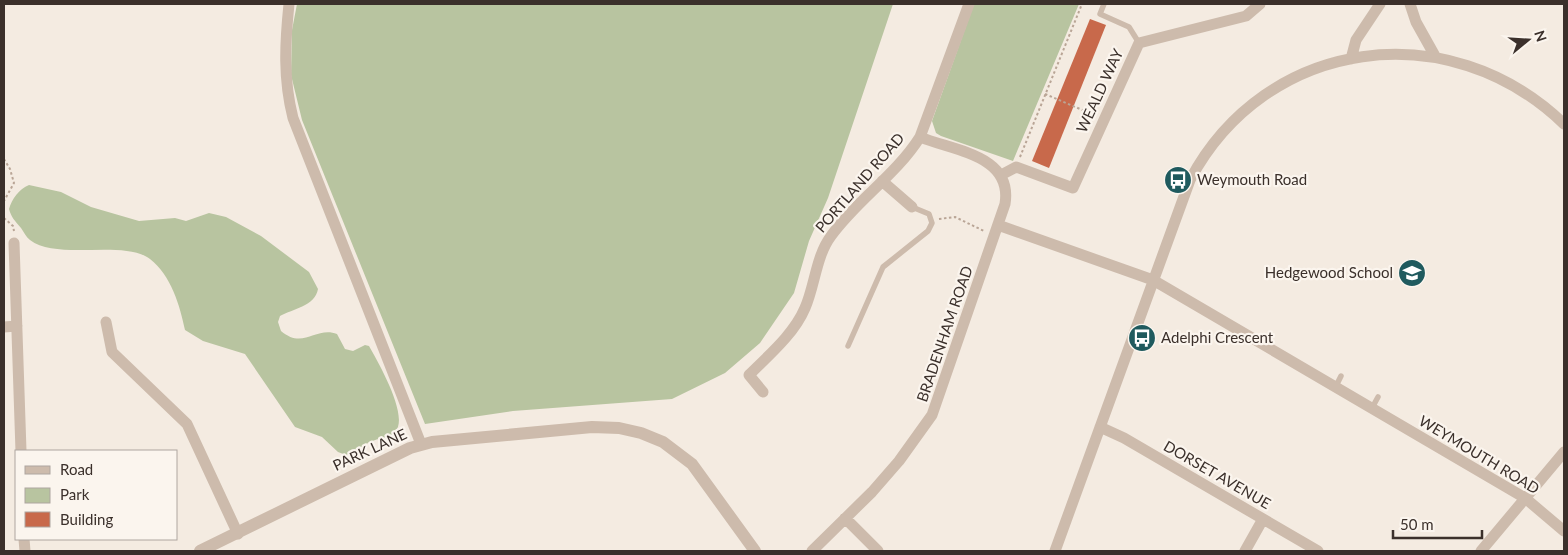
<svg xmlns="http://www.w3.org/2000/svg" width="1568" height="555" font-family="Lato,sans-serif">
<rect width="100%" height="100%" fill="#f4ebe1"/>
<path fill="#b8c4a0" d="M 297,4 L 893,4 L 828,198 L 809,241 L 794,293 L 760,343 L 725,373 L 672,399 L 513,411 L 425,424 L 302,120 L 291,75 L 292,30 Z
M 974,4 L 1079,4 L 1013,161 L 941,136 L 936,133 L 932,121 Z
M 29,185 L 61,192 L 91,207 L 139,221 L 175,218 L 186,221 L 209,213 L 226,217 L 261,236 L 309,272 L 318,289 C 315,306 293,309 280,316 L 278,322 L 281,331 C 303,350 316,326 337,334 L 345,349 L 353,351 L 365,345 L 369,346 C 378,362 410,417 395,432 C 390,438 378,438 370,442 C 362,446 355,452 346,455 L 338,452 L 322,437 L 295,427 L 245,354 L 203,341 L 185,330 C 180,306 171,275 150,259 C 124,239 57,261 30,240 C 26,237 24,232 21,228 C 15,221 11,217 9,209 C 12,199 19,189 29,185 Z"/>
<path fill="#c8694b" d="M 1090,19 L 1106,25 L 1049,168 L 1032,161 Z"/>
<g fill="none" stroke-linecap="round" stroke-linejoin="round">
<path stroke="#b9a596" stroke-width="2" stroke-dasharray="2.5 2.5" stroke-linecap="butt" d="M 1045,94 L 1094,115
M 1020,157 L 1082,4
M 4,159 L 10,169 L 14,183 L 4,201
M 4,218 L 13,226 L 14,231
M 939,219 L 955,217 L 984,231"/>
<path stroke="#cdbbac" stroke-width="5.5" d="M 1104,4 L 1100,14 L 1129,27 L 1139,43
M 848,346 L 883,267 L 928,231 L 932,223 L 929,214 L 912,207
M 1336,386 L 1341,376
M 1372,408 L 1378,397"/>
<path stroke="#cdbbac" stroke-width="11" d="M 289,4 C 285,43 283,79 293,118 L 421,444
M 1410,4 L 1416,22 L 1435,56
M 1351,59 L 1356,40 L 1380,4
M 1001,175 L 1016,167 L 1073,188 L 1139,43 L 1246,16 L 1260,4
M 882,181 L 912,207
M 998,225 L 1153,280 L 1525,498 L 1564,531
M 14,243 L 21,451
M 106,322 L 112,352 L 187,424 L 238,534
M 4,327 L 17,326
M 763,392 L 749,375 C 769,355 794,334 805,308 C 815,285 816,256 831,236 C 857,200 896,175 920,137 L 969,4
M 1100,427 L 1124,438 L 1318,551
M 845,518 L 878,551
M 24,539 L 25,551
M 812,551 L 872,492 L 899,461 L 932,415 L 1005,204 C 1013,155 954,151 920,137
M 1055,551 L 1190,180 C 1266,37 1449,13 1564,124
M 1245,551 L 1263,519
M 1481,551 L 1564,452"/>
<path stroke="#cdbbac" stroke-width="12" d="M 200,551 L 410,448 L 432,442 L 592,427 L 619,428 L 641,433 L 663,442 L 692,464 L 755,551"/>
</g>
<defs>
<g id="bus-disc" transform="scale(1.4375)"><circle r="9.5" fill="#1f5a5e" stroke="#fbf5ee"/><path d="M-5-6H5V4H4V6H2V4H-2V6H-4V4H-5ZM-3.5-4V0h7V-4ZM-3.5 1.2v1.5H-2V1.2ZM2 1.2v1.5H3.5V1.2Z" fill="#fff"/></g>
<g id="school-disc" transform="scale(1.4375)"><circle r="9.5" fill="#1f5a5e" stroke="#fbf5ee"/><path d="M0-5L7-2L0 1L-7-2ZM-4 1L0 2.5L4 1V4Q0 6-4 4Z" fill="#fff"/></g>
</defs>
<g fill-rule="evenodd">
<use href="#bus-disc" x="1178" y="180"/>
<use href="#school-disc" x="1412" y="273"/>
<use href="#bus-disc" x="1142" y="338"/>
</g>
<g text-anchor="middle" stroke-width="4.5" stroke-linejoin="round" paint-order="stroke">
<g font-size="15" fill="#3b302b" stroke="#fbf5ee">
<text transform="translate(1100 91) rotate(-65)" y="5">WEALD WAY</text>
<text transform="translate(860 183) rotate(-49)" y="5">PORTLAND ROAD</text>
<text transform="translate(945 334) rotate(-71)" y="5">BRADENHAM ROAD</text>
<text transform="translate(370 450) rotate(-25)" y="5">PARK LANE</text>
<text transform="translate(1479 455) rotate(31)" y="5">WEYMOUTH ROAD</text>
<text transform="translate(1217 475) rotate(30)" y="5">DORSET AVENUE</text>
</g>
<g font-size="15" fill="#3b302b" stroke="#fbf5ee" text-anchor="start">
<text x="1197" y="185">Weymouth Road</text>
<text x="1393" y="278" text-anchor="end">Hedgewood School</text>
<text x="1161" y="343">Adelphi Crescent</text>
</g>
</g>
<rect width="1568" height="555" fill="none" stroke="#3b302b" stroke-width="10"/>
<rect x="15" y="450" width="162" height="90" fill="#fbf5ee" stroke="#aea6a0"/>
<rect x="25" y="466" width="25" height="8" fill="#cdbbac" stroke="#aea6a0"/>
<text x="60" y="475" font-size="15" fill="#3b302b">Road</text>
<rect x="25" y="488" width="25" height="15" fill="#b8c4a0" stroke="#aea6a0"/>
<text x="60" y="500" font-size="15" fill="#3b302b">Park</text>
<rect x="25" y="512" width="25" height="15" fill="#c8694b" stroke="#aea6a0"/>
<text x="60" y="525" font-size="15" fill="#3b302b">Building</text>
<g transform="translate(1528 40) rotate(72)" stroke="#fbf5ee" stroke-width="4" paint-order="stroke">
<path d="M0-4L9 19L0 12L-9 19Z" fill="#3b302b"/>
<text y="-8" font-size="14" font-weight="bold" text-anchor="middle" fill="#3b302b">N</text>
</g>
<path d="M1393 530v8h89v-8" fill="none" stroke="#3b302b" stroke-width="2.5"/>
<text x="1400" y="530" font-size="15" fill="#3b302b" stroke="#fbf5ee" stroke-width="4" paint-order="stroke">50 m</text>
</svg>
